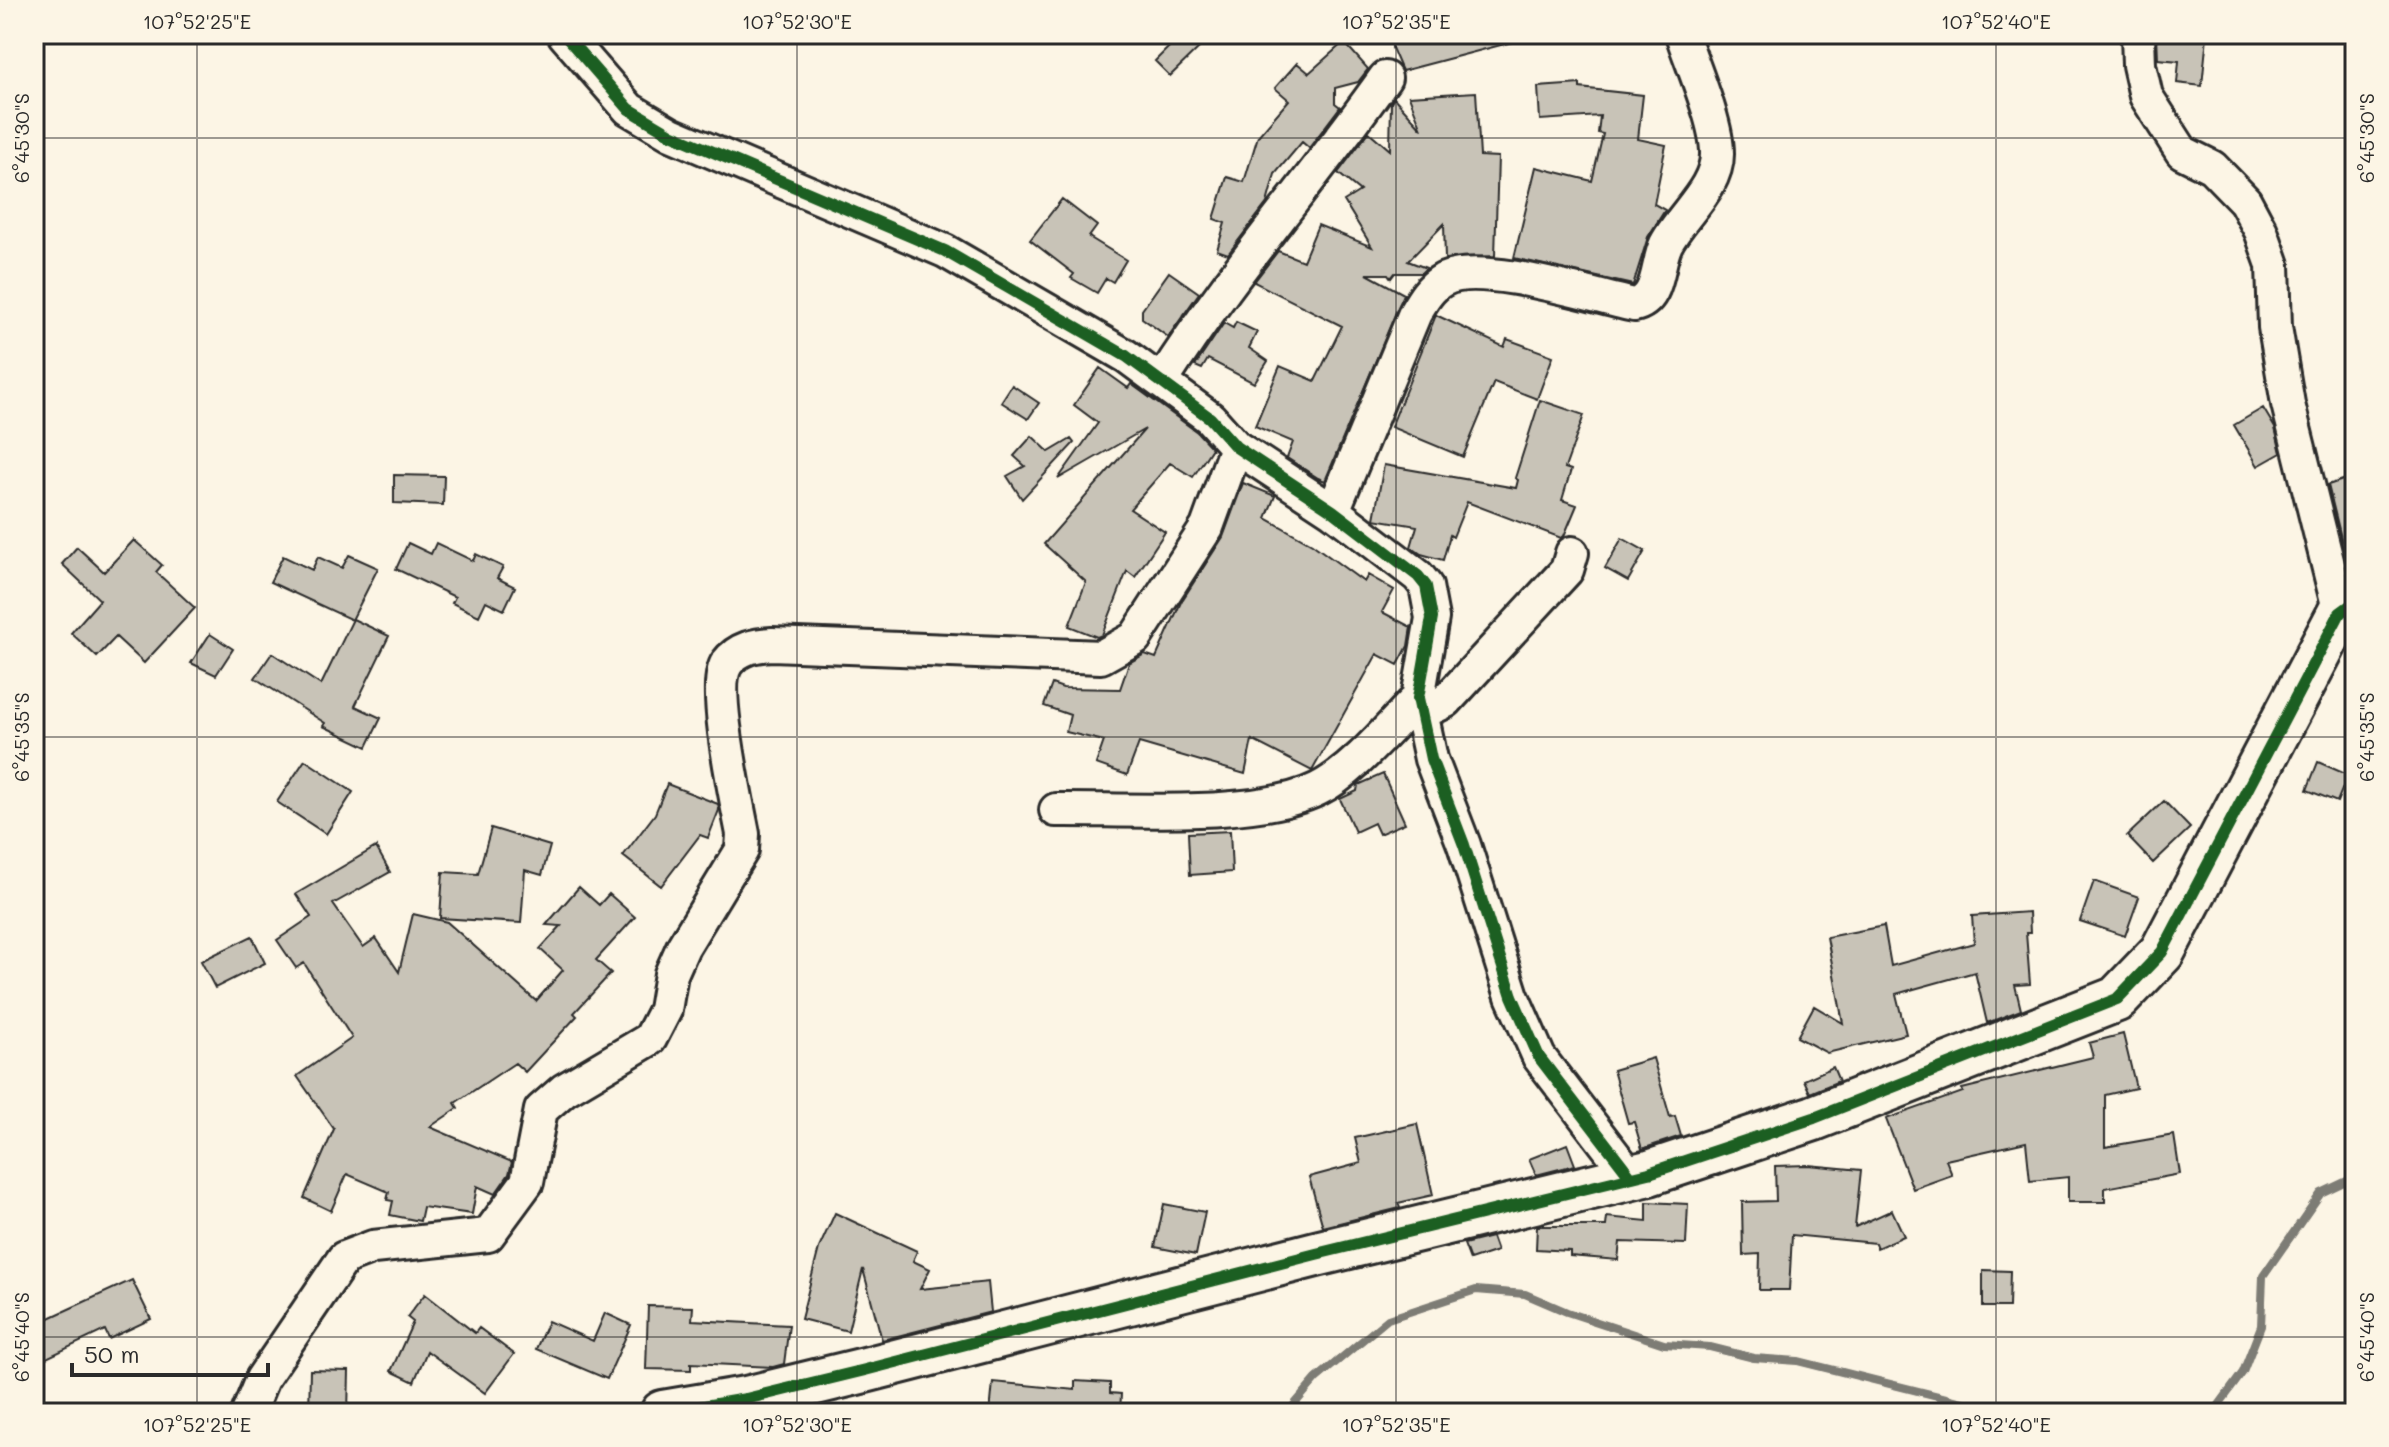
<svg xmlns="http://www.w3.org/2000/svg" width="2389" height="1447" font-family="Mali,sans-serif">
<rect width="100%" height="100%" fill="#fcf5e5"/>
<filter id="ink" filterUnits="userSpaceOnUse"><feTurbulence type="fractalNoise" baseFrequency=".0125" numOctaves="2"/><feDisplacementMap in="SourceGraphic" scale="16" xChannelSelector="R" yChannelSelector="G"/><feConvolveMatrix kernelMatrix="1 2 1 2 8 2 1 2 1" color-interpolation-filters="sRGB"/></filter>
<g filter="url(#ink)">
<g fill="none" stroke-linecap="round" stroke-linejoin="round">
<path stroke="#7d7b74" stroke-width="8" d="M 1287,1413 L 1316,1379 L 1388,1319 L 1476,1290 L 1525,1294 L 1567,1312 L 1664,1344 L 1710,1347 L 1754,1358 L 1798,1361 L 1990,1409 L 2031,1413
M 2213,1413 L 2243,1372 L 2261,1326 L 2263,1276 L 2321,1193 L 2355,1177"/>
</g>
<path fill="#c8c3b7" stroke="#2b2b2b" stroke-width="2" d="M 1182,34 L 1188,34 L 1201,46 L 1170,76 L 1155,61 Z
M 1392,34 L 1515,34 L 1516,41 L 1402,71 L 1392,48 Z
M 2157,34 L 2207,36 L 2202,86 L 2177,83 L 2179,61 L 2158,59 Z
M 1344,42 L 1368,69 L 1358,82 L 1335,88 L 1335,103 L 1340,107 L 1309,148 L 1302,142 L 1275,174 L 1267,203 L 1228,254 L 1217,250 L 1225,223 L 1214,219 L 1227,177 L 1244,182 L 1258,136 L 1289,100 L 1275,88 L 1297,63 L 1309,73 Z
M 1580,84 L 1580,88 L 1643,95 L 1638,139 L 1666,145 L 1654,204 L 1665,210 L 1648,237 L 1633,285 L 1514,258 L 1536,167 L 1592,181 L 1603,134 L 1598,133 L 1600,116 L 1540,120 L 1538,87 Z
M 1476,92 L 1480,156 L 1498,157 L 1495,256 L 1445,259 L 1444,224 L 1408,261 L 1426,268 L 1421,273 L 1395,273 L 1391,278 L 1388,274 L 1367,274 L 1404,294 L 1325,481 L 1318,478 L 1287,458 L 1293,442 L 1255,426 L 1280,366 L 1315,381 L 1342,326 L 1254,282 L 1278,251 L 1303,261 L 1318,225 L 1372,247 L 1344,201 L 1360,191 L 1338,173 L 1369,132 L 1390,150 L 1391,103 L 1394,98 L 1422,129 L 1409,96 Z
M 1062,199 L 1097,226 L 1089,237 L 1126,260 L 1113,282 L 1106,278 L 1097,293 L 1071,278 L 1074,274 L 1030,240 Z
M 1169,272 L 1199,293 L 1168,337 L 1142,318 L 1142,310 Z
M 1436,315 L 1504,347 L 1507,339 L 1553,356 L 1537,399 L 1494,382 L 1463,457 L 1391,427 Z
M 1236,322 L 1257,332 L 1249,348 L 1268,361 L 1254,383 L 1208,359 L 1202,369 L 1195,366 L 1224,323 L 1233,328 Z
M 1100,368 L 1128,388 L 1131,384 L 1197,432 L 1212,448 L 1193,477 L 1170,463 L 1130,509 L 1165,532 L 1135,577 L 1127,571 L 1102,635 L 1097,637 L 1069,626 L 1086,582 L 1044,544 L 1145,429 L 1058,479 L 1098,423 L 1074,405 Z
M 1012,385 L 1039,403 L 1028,419 L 1001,402 Z
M 1540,400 L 1584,415 L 1565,468 L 1571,470 L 1562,500 L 1577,505 L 1564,536 L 1561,538 L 1467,502 L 1453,537 L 1450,535 L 1443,560 L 1421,554 L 1411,547 L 1417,526 L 1374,519 L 1384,465 L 1516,488 L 1518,480 L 1515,478 Z
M 2263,408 L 2275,428 L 2281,453 L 2258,466 L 2234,425 Z
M 1032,436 L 1049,452 L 1071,439 L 1074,443 L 1022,499 L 1007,476 L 1025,466 L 1014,456 Z
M 394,475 L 444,476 L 443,505 L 394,503 Z
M 2355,476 L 2355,577 L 2351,578 L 2328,485 Z
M 1243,483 L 1275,496 L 1266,518 L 1312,544 L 1364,582 L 1368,575 L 1394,590 L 1382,612 L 1411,627 L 1408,646 L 1398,665 L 1377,654 L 1312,771 L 1252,740 L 1245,774 L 1139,743 L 1127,775 L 1096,764 L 1104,741 L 1066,732 L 1070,715 L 1044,706 L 1052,684 L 1063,688 L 1120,689 L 1129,663 L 1145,654 L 1156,658 L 1181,602 L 1223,537 Z
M 1622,538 L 1645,551 L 1628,581 L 1605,568 Z
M 134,540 L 162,565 L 156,572 L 195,608 L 144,663 L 116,637 L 97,657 L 71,633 L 100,600 L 62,564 L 77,547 L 104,572 Z
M 408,543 L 431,554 L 436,543 L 473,561 L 476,554 L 503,567 L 497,578 L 515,587 L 504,610 L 486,601 L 479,616 L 452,603 L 455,597 L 396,569 Z
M 349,555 L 378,568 L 352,620 L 270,582 L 283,556 L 312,570 L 318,557 L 342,568 Z
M 353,619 L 389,636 L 355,706 L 381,718 L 367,747 L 323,726 L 325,723 L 255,678 L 272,653 L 321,685 Z
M 210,634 L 233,649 L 216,675 L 191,663 Z
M 305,760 L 353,792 L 326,834 L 277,802 Z
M 2318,762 L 2348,775 L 2337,802 L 2307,790 Z
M 1383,774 L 1405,823 L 1379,834 L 1374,823 L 1355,832 L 1340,799 L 1357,791 L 1358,785 Z
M 667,784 L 718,804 L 719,810 L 708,838 L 700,835 L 661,886 L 623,856 L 655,814 Z
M 2164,801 L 2190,828 L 2153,863 L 2127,836 Z
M 491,828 L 550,846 L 542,875 L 525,870 L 521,923 L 440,918 L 443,872 L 478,874 Z
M 1230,831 L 1232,872 L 1190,875 L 1188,833 Z
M 376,847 L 390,872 L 333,904 L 363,947 L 376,938 L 399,972 L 413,914 L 447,922 L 536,1001 L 563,970 L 540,949 L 561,926 L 546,925 L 579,887 L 599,905 L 609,894 L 635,917 L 596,960 L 611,973 L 574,1013 L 577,1016 L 525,1072 L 515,1063 L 455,1103 L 458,1108 L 430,1127 L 512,1162 L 509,1174 L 495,1194 L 477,1186 L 472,1214 L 423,1207 L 420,1221 L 390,1215 L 393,1201 L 387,1200 L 389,1192 L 347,1174 L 331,1211 L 304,1198 L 334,1129 L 297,1076 L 352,1038 L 304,963 L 296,968 L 277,940 L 311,917 L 296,894 Z
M 2094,881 L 2139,897 L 2125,936 L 2080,921 Z
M 2029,912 L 2030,933 L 2026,933 L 2030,984 L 2015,985 L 2021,1010 L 1987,1023 L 1975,972 L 1896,994 L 1906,1034 L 1827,1053 L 1797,1037 L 1814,1006 L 1843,1023 L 1827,937 L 1884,926 L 1891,966 L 1974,943 L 1972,916 Z
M 252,936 L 265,963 L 215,988 L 201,961 Z
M 2123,1034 L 2136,1088 L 2105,1095 L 2105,1147 L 2174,1135 L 2180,1174 L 2105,1188 L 2105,1202 L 2068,1202 L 2068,1177 L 2030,1181 L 2026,1142 L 1946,1160 L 1952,1175 L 1913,1189 L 1886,1119 L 1963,1092 L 1962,1089 L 2093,1057 L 2089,1043 Z
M 1653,1058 L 1670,1117 L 1675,1116 L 1681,1136 L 1642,1149 L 1634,1122 L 1628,1123 L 1613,1070 Z
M 1833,1067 L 1839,1081 L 1810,1093 L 1804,1080 Z
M 1417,1124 L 1433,1195 L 1398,1203 L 1400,1208 L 1323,1227 L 1309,1177 L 1361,1163 L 1355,1138 Z
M 1567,1144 L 1575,1165 L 1536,1175 L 1529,1159 Z
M 1808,1165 L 1861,1170 L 1855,1227 L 1892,1210 L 1904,1236 L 1877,1248 L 1875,1243 L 1792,1235 L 1789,1290 L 1759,1290 L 1760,1254 L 1743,1255 L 1742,1202 L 1776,1201 L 1775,1166 Z
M 1647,1202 L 1688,1204 L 1686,1244 L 1620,1242 L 1618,1260 L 1570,1256 L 1570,1251 L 1536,1249 L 1537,1226 L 1606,1226 L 1607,1217 L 1647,1221 Z
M 1164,1204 L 1205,1212 L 1196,1255 L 1155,1247 Z
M 835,1213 L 917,1251 L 913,1261 L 930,1269 L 920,1289 L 988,1282 L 991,1312 L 882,1340 L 863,1269 L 848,1331 L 801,1319 L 819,1248 Z
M 1492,1237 L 1497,1251 L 1470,1260 L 1464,1244 Z
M 1983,1270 L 2010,1271 L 2009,1307 L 1983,1307 Z
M 132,1280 L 151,1319 L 109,1339 L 105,1330 L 34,1364 L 34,1325 Z
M 425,1294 L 475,1333 L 479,1328 L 514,1354 L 485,1393 L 427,1351 L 414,1382 L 391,1371 L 413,1322 L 407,1317 Z
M 648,1306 L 693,1307 L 692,1320 L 789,1325 L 784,1364 L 773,1367 L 691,1363 L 691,1370 L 646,1369 Z
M 605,1313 L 631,1325 L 607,1379 L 536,1349 L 548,1321 L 593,1341 Z
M 310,1370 L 349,1371 L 348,1413 L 309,1413 Z
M 1075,1381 L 1110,1383 L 1110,1393 L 1121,1394 L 1120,1413 L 990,1413 L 993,1382 L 1075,1390 Z"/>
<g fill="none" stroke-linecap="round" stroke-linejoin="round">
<g stroke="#2b2b2b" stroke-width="38">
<path id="street" d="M 564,34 L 629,109 L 671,134 L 945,251 L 1126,356 L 1210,418 L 1236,447 L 1333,511 L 1418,576 L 1426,586 L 1432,618 L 1418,698 L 1431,759 L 1464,845 L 1512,996 L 1539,1057 L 1631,1177
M 2138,34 L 2139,65 L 2146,96 L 2182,152 L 2212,167 L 2245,201 L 2261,231 L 2273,265 L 2275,327 L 2288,404 L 2340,613
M 1162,381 C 1229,275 1312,181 1385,78
M 1333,511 L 1415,313 C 1422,301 1430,287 1443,280 C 1478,260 1592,296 1634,305 C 1660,300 1656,265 1666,244 C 1681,215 1718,187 1717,153 C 1717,122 1692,65 1682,34
M 1421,713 L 1446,701 L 1567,570 L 1572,553
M 1056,810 C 1126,809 1258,819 1318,789 C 1353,772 1390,726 1418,698
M 248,1413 L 262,1379 L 344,1258 L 373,1247 L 488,1235 L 527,1182 L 541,1110 L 564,1090 L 650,1039 L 665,1010 L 671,974 L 683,947 L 742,850 L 743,834 C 737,802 711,686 727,663 C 738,648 755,645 772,644 L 1101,657 L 1135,638 L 1207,527 L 1236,447"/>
</g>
<g stroke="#2b2b2b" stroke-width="50">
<path id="secondary" d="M 663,1413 L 746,1399 L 865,1370 L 1316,1254 L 1649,1173 L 1814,1118 L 2117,999 L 2162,952 L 2340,613 L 2355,602"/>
</g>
<use href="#street" stroke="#fcf5e5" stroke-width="32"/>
<use href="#secondary" stroke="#fcf5e5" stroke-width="44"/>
<g stroke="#fcf5e5" stroke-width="17">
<path id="cycleway" d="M 564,34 L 629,109 L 671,134 L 945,251 L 1126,356 L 1210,418 L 1236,447 L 1333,511 L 1418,576 L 1426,586 L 1432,618 L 1418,698 L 1431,759 L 1464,845 L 1512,996 L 1539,1057 L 1631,1177
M 663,1413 L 746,1399 L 865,1370 L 1316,1254 L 1649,1173 L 1814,1118 L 2117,999 L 2162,952 L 2340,613 L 2355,602"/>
</g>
<use href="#cycleway" stroke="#1b5e20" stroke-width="12"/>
</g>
</g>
<path fill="none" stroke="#2b2b2b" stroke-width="2" stroke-opacity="0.45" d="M 197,34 L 197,1413M 797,34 L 797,1413M 1396,34 L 1396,1413M 1996,34 L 1996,1413M 34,138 L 2355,138M 34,737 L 2355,737M 34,1337 L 2355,1337"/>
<rect width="2389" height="1447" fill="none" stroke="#fcf5e5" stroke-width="88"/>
<path d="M72 1363v12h196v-12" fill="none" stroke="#2b2b2b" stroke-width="4"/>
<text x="84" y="1363" font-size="24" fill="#2b2b2b" stroke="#fcf5e5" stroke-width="6" paint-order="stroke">50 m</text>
<rect x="44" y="44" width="2301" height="1359" fill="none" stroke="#2b2b2b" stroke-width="3"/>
<g font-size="20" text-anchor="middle" fill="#2b2b2b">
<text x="197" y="29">107°52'25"E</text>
<text x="797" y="29">107°52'30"E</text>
<text x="1396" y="29">107°52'35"E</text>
<text x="1996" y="29">107°52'40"E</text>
<text transform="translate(22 138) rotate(-90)" y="7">6°45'30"S</text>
<text transform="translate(2367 138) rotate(-90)" y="7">6°45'30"S</text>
<text transform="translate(22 737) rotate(-90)" y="7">6°45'35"S</text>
<text transform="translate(2367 737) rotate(-90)" y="7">6°45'35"S</text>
<text transform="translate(22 1337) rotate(-90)" y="7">6°45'40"S</text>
<text transform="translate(2367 1337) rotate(-90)" y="7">6°45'40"S</text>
<text x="197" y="1432">107°52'25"E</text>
<text x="797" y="1432">107°52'30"E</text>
<text x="1396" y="1432">107°52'35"E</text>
<text x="1996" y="1432">107°52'40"E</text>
</g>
</svg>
